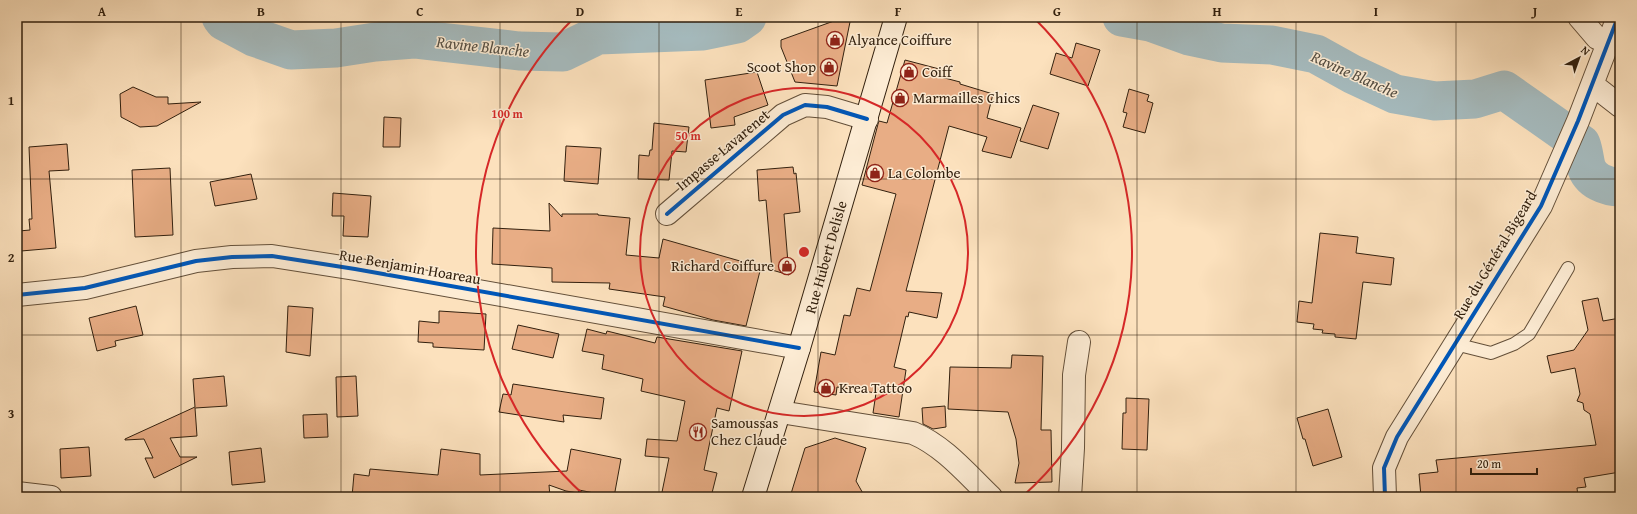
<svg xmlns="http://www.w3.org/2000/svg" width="1637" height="514" font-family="'Gentium Book Plus',serif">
<rect width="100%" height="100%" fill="#fce1bd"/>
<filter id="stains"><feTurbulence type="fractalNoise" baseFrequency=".005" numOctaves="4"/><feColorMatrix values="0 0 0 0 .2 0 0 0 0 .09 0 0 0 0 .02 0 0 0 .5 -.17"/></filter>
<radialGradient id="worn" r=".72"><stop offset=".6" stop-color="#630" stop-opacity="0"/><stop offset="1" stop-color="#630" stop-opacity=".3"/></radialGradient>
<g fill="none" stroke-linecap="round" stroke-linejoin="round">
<path stroke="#a5babd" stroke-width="39" d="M 221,17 L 224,21 L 254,37 L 291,50 L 336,48 L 375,42 L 414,39 L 519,51 L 563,52 L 598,35 L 703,31 L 737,24 L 747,17
M 1122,17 L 1150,22 L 1189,36 L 1222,43 L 1272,45 L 1316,54 L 1352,74 L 1395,94 L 1435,101 L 1475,99 L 1504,90 L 1581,144 C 1584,152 1584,158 1586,166 C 1590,181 1607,187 1620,187"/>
</g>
<path fill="#e8ad85" stroke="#32200e" d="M 845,17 L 851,17 L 837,86 L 795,82 L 781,47 L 781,40 Z
M 1076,43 L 1100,50 L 1088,86 L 1050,74 L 1056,53 L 1072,58 Z
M 905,60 L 943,70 L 941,77 L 960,82 L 960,84 L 993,94 L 987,118 L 1021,128 L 1011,158 L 982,151 L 987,137 L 949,126 L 906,291 L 942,293 L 937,318 L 909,312 L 908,317 L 906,316 L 894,367 L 906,370 L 899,417 L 873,413 L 876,393 L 837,387 L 836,395 L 814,392 L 821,352 L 835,355 L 844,315 L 850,316 L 857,288 L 870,291 L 896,194 L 862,185 L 878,124 L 879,121 L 887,123 Z
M 757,72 L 768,105 L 734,117 L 735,125 L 711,128 L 705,80 Z
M 133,87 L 156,97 L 168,97 L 168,104 L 201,102 L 157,126 L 140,127 L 121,117 L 120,94 Z
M 1129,89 L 1149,95 L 1147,101 L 1153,103 L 1145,133 L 1123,127 L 1127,113 L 1123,112 Z
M 1033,105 L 1059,113 L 1048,149 L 1020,141 Z
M 384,117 L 401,118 L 400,147 L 383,147 Z
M 654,123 L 689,127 L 686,152 L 672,151 L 669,180 L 638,179 L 639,155 L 649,156 L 650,150 L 652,150 Z
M 67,144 L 69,170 L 49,171 L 56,248 L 21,251 L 19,231 L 30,230 L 29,219 L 32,219 L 29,147 Z
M 566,146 L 601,148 L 598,184 L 564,181 Z
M 793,167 L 794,174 L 796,173 L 800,212 L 784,214 L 789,275 L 772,270 L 766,200 L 759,201 L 757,170 Z
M 170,168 L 173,235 L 135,237 L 132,170 Z
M 251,174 L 257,199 L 215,206 L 210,182 Z
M 333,193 L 371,196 L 368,237 L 343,236 L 344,216 L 332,216 Z
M 549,203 L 562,217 L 562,214 L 598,214 L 598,215 L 630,218 L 626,255 L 659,258 L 663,239 L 761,267 L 746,326 L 713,320 L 663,306 L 665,297 L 609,289 L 610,283 L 552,282 L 552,268 L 492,264 L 493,228 L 550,231 Z
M 1320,233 L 1358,237 L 1356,253 L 1394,258 L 1391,285 L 1363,282 L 1356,339 L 1335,337 L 1335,334 L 1322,333 L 1323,330 L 1313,329 L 1314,324 L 1297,322 L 1299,301 L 1312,303 Z
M 1598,298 L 1603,321 L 1620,318 L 1620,472 L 1584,478 L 1586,487 L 1577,488 L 1578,497 L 1421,497 L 1419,474 L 1438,472 L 1436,460 L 1596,445 L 1590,414 L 1584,410 L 1583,403 L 1577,401 L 1580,394 L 1575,368 L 1551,373 L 1547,356 L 1574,350 L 1588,330 L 1582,301 Z
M 136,306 L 143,335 L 115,341 L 116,346 L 97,351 L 89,318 Z
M 288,306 L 313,308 L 310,356 L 286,352 Z
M 439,311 L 486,314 L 484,350 L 433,347 L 433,343 L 418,342 L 419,321 L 439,323 Z
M 518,325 L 559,334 L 553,358 L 512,349 Z
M 587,329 L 606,334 L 607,331 L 655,343 L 657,337 L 742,351 L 729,411 L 717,408 L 704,470 L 717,473 L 711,497 L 661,497 L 669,458 L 645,456 L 647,439 L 677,441 L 685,401 L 641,391 L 643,379 L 602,369 L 604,355 L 582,351 Z
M 1012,355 L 1043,356 L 1041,430 L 1051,430 L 1052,482 L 1015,483 L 1019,463 L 1018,456 L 1016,439 L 1008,412 L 948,409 L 950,367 L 1011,368 Z
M 224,376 L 227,406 L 195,408 L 197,436 L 170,438 L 180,457 L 197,457 L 154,478 L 145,458 L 153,458 L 144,439 L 125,440 L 125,439 L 195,407 L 193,379 Z
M 356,376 L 358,416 L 337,417 L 336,377 Z
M 513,384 L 604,398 L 601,419 L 563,415 L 564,422 L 499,412 L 503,394 L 511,395 Z
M 1126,398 L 1149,399 L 1147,450 L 1122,449 L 1123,413 L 1126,413 Z
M 945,406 L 946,427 L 933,429 L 923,424 L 922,408 Z
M 1328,409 L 1342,457 L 1313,466 L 1305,439 L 1303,439 L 1297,418 Z
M 327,414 L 328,437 L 304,438 L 303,415 Z
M 835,438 L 866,448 L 856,481 L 865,497 L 790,497 L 805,448 Z
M 89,447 L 91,476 L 61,478 L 60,449 Z
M 261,448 L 265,482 L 232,485 L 229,452 Z
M 441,449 L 480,454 L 480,475 L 567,471 L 571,449 L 621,459 L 614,497 L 579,490 L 578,493 L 566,491 L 549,485 L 550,497 L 352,497 L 354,474 L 369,476 L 370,469 L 438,475 Z"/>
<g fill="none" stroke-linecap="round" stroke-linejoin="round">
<g stroke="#64503a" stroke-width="14">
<path id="service" d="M 1455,344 L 1491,353 L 1514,344 L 1529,334 L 1568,268"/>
</g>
<g stroke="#64503a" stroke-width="24">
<path id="minor" d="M 1579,17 L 1597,38 L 1608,43
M 1593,85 L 1620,106
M 667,214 L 783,115 L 805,105 L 827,107 L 867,119
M 17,295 L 85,288 L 196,261 L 232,257 L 272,256 L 355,269 L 799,348
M 780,412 L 913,433 C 944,446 967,474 991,497
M 17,493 L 51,497
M 1070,497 L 1073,448 L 1074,375 L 1079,342
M 1385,497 L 1384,468 L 1397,437 L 1541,206 L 1578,121 L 1618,17"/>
</g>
<g stroke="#32200e" stroke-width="24">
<path id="secondary" d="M 753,497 L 799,348 L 896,17"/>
</g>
<use href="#service" stroke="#fdecd4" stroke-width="12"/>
<use href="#minor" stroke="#fdecd4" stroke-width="22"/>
<use href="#secondary" stroke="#fdecd4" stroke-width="22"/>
<g stroke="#fdecd4" stroke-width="6">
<path id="cycleway" d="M 667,214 L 783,115 L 805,105 L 827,107 L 867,119
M 17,295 L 85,288 L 196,261 L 232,257 L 272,256 L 355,269 L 799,348
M 1385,497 L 1384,468 L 1397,437 L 1541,206 L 1578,121 L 1618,17"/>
</g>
<use href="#cycleway" stroke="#0057b8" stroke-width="4"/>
</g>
<path fill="none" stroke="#32200e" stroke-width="1" stroke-opacity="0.55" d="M 181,17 L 181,497M 341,17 L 341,497M 500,17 L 500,497M 659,17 L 659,497M 818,17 L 818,497M 978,17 L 978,497M 1137,17 L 1137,497M 1296,17 L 1296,497M 1456,17 L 1456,497M 17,179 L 1620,179M 17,335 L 1620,335"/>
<g fill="none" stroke="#d62828" stroke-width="2">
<circle cx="804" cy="252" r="164"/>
<path d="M585 496A328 328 0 0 1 574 18M1034 18A328 328 0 0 1 1023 496"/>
</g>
<defs>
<g id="shop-ring" transform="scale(0.9)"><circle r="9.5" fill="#fdecd4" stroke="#8f2418" stroke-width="1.5"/><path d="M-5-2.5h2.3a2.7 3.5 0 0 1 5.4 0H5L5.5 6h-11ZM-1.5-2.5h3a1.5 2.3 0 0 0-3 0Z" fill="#8f2418"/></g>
<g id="restaurant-ring" transform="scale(0.9)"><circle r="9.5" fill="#fdecd4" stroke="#8f2418" stroke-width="1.5"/><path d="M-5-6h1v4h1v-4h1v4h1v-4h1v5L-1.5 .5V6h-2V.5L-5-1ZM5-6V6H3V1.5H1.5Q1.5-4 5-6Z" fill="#8f2418"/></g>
</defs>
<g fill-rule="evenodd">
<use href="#shop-ring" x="835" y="40"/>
<use href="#shop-ring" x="829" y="67"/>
<use href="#shop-ring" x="909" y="72"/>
<use href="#shop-ring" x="900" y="98"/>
<use href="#shop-ring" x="875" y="173"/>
<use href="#shop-ring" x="787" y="266"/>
<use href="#shop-ring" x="826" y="388"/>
<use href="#restaurant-ring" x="698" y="432"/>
</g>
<g text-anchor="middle" stroke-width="3" stroke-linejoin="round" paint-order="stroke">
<g font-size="15" fill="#32200e" stroke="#fdecd4" text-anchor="start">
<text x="848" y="45">Alyance Coiffure</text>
<text x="816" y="72" text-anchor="end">Scoot Shop</text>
<text x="922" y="77">Coiff</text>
<text x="913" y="103">Marmailles Chics</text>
<text x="888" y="178">La Colombe</text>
<text x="774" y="271" text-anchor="end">Richard Coiffure</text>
<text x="839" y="393">Krea Tattoo</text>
<text x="711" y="428">Samoussas<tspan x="711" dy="17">Chez Claude</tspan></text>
</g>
<g font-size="15" fill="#32200e" stroke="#fdecd4">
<text transform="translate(723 150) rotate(-40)" y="5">Impasse Lavarenet</text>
<text transform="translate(1495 255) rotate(-59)" y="5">Rue du Général Bigeard</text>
<text transform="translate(826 257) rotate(-74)" y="5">Rue Hubert Delisle</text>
<text transform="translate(410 267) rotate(10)" y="5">Rue Benjamin Hoareau</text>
</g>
<g font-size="16" font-style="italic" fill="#544e43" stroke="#fdecd4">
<text transform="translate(483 46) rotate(6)" y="6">Ravine Blanche</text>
<text transform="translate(1355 74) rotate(24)" y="6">Ravine Blanche</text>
</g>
</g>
<circle cx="804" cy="252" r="6" fill="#d62828" stroke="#fdecd4" stroke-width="2"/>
<g font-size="12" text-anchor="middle" font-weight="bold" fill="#d62828" stroke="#fdecd4" stroke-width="3" stroke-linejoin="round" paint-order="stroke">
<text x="507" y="118">100 m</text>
<text x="688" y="140">50 m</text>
</g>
<rect width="1637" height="514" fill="none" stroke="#fce1bd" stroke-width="44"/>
<g transform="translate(1579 58) rotate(41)" stroke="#fdecd4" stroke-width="3" paint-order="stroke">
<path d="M0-3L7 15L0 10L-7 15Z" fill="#32200e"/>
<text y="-6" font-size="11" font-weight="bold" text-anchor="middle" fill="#32200e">N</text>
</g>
<path d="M1471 468v6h66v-6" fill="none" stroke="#32200e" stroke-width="2"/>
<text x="1477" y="468" font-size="12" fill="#32200e" stroke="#fdecd4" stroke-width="3" paint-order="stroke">20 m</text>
<rect x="22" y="22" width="1593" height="470" fill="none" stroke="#32200e" stroke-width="1.5"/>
<g font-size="13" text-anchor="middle" font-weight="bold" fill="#32200e">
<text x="102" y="16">A</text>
<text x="261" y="16">B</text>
<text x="420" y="16">C</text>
<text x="580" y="16">D</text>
<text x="739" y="16">E</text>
<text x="898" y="16">F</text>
<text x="1057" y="16">G</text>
<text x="1217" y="16">H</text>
<text x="1376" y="16">I</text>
<text x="1535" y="16">J</text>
<text x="11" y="105">1</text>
<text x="11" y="262">2</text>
<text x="11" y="418">3</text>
</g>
<rect width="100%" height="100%" filter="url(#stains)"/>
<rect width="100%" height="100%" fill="url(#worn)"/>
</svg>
